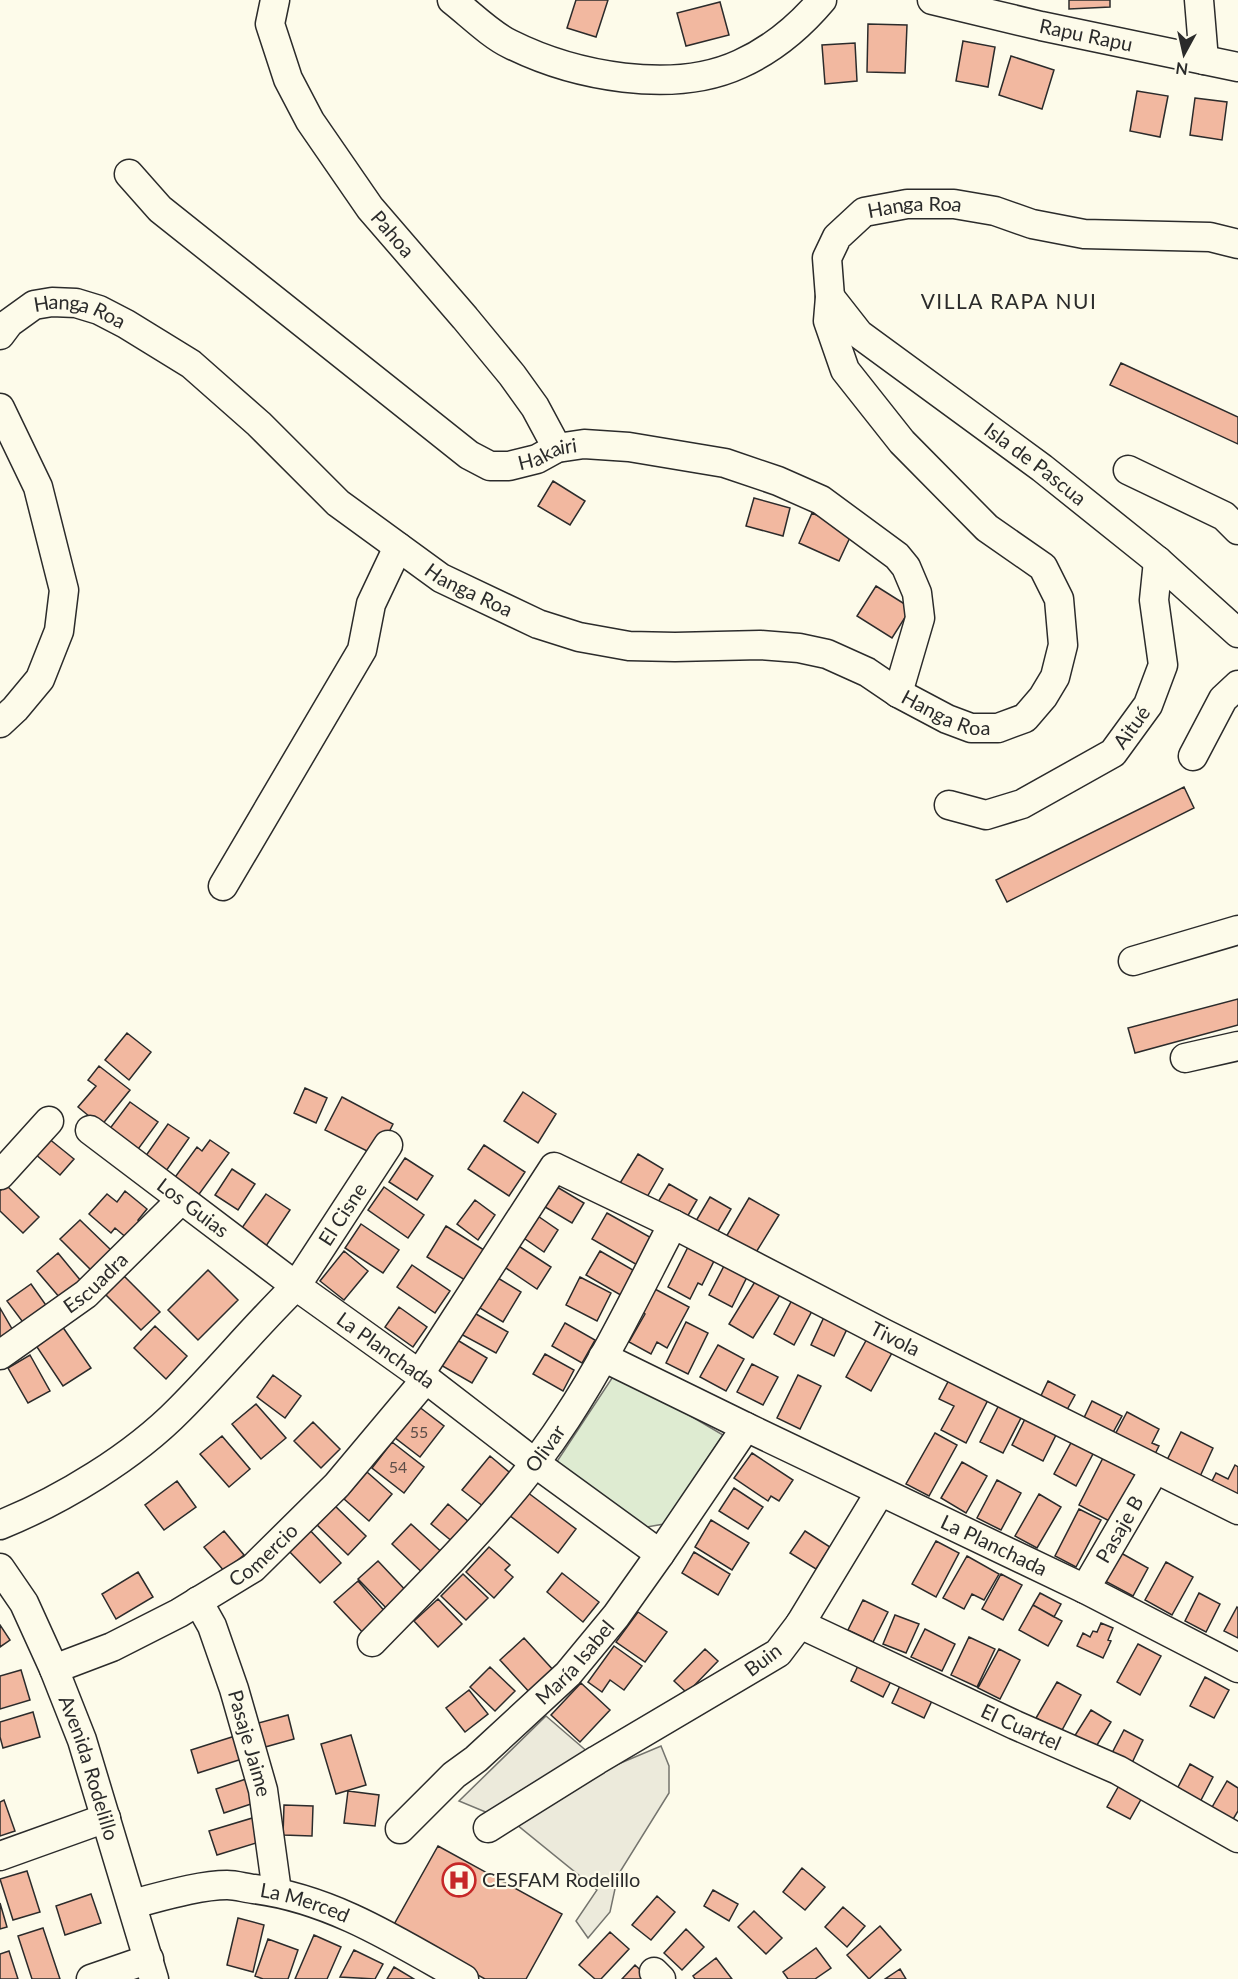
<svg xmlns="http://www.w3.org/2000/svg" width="1238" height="1979" font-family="Lato,sans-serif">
<rect width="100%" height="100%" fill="#fdfbea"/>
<path fill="#deebd1" stroke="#74746e" stroke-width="1.5" d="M 616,1372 L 723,1435 L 664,1524 L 641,1528 L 554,1466 Z"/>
<path fill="#eceadb" stroke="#74746e" stroke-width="1.5" d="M 546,1716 L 597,1760 L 604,1770 L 661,1746 L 669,1766 L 669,1793 L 618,1875 L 610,1912 L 588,1938 L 576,1921 L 597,1890 L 517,1825 L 459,1801 Z"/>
<path fill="#f2b8a0" stroke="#2b2b2b" stroke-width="1.5" d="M 576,0 L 608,0 L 596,37 L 567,28 Z
M 1069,0 L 1110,0 L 1110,7 L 1069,9 Z
M 720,2 L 729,35 L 686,46 L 677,13 Z
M 868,24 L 907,25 L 905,73 L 867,72 Z
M 963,41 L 995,47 L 988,87 L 956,81 Z
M 855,43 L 857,81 L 825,84 L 822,45 Z
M 1011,56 L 1054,70 L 1042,109 L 999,95 Z
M 1137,91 L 1168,96 L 1160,137 L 1130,131 Z
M 1195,98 L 1227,102 L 1222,140 L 1190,135 Z
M 1121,363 L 1238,417 L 1238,444 L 1110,385 Z
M 553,481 L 585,501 L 570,525 L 538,506 Z
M 754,498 L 790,508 L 783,536 L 746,526 Z
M 812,513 L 853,531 L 839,561 L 799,543 Z
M 876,586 L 911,608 L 892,638 L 857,616 Z
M 1184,787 L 1194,808 L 1007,902 L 996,880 Z
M 1238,999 L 1238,1025 L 1135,1053 L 1128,1028 Z
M 127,1033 L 151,1052 L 129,1080 L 105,1060 Z
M 99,1066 L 130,1090 L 101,1126 L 78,1107 L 96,1086 L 88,1080 Z
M 305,1088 L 327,1098 L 316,1123 L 294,1113 Z
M 523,1092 L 556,1114 L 538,1143 L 504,1121 Z
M 342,1097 L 393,1124 L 377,1156 L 325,1130 Z
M 130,1102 L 158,1122 L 133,1156 L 105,1135 Z
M 168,1124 L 189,1138 L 166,1171 L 145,1157 Z
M 48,1138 L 74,1159 L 60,1175 L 35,1154 Z
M 210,1140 L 229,1153 L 197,1197 L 173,1180 L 197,1147 L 202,1151 Z
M 484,1145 L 525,1172 L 509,1196 L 468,1169 Z
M 638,1154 L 663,1169 L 643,1204 L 617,1188 Z
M 405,1158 L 433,1176 L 417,1200 L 389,1182 Z
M 232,1169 L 255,1184 L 238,1210 L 215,1195 Z
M 552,1184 L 584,1203 L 572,1223 L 540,1204 Z
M 669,1184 L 697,1200 L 683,1224 L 655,1207 Z
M 6,1185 L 39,1217 L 23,1233 L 0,1211 L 0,1191 Z
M 384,1187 L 424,1215 L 408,1238 L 368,1210 Z
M 125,1191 L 147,1209 L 138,1220 L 142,1223 L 128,1239 L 115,1228 L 111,1233 L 89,1214 L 107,1194 L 117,1202 Z
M 266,1194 L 290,1210 L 264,1249 L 239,1232 Z
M 710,1197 L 731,1209 L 714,1238 L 693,1226 Z
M 749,1198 L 779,1215 L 755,1254 L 726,1237 Z
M 475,1200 L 495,1215 L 478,1240 L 457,1224 Z
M 532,1212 L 558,1230 L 544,1252 L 518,1234 Z
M 607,1213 L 655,1240 L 639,1266 L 592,1239 Z
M 80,1220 L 112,1251 L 92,1271 L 60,1239 Z
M 361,1224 L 399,1250 L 383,1273 L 345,1248 Z
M 446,1226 L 484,1250 L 465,1280 L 427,1257 Z
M 514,1243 L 551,1267 L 537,1289 L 500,1264 Z
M 688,1247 L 715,1259 L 702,1285 L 698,1283 L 690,1299 L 668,1287 Z
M 344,1251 L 368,1271 L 344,1300 L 320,1281 Z
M 600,1251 L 638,1273 L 624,1297 L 586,1275 Z
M 58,1253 L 81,1281 L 60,1298 L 37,1271 Z
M 725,1264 L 748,1275 L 732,1307 L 709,1295 Z
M 412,1265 L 450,1291 L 435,1313 L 397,1287 Z
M 208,1270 L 238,1300 L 198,1340 L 168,1310 Z
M 493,1275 L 521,1292 L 503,1322 L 475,1305 Z
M 124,1276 L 160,1312 L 141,1330 L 105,1294 Z
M 580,1277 L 611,1293 L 597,1321 L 566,1305 Z
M 756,1280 L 780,1295 L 753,1338 L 729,1324 Z
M 31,1284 L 48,1308 L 25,1325 L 7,1301 Z
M 653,1288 L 689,1307 L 667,1348 L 657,1342 L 651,1354 L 629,1342 L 645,1314 L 641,1311 Z
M 792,1300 L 812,1311 L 794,1345 L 774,1334 Z
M 399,1307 L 427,1327 L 413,1347 L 385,1327 Z
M 0,1308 L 15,1334 L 0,1343 Z
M 469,1310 L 508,1332 L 496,1353 L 457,1332 Z
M 825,1315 L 848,1327 L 834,1356 L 811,1345 Z
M 686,1322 L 708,1333 L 688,1374 L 666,1363 Z
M 565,1323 L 595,1340 L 582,1363 L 552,1346 Z
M 62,1326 L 91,1368 L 63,1386 L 35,1344 Z
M 155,1326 L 187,1356 L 166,1379 L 134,1348 Z
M 868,1337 L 893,1351 L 871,1391 L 846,1377 Z
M 454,1338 L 487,1358 L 472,1383 L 439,1364 Z
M 718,1345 L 744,1359 L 726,1391 L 700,1377 Z
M 545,1354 L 574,1370 L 563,1391 L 533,1374 Z
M 30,1355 L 50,1391 L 28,1403 L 8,1368 Z
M 752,1364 L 778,1377 L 763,1405 L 737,1392 Z
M 273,1375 L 301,1396 L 285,1418 L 257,1397 Z
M 798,1375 L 821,1386 L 800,1429 L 777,1418 Z
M 950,1378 L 989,1398 L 966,1443 L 941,1430 L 954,1406 L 939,1399 Z
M 1048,1381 L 1075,1395 L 1063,1417 L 1037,1404 Z
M 1092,1401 L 1122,1416 L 1111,1436 L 1082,1422 Z
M 1000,1403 L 1023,1414 L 1003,1453 L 980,1442 Z
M 256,1404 L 286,1438 L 261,1459 L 232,1424 Z
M 418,1406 L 444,1426 L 420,1457 L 394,1437 Z
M 1127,1412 L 1159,1429 L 1152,1443 L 1159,1446 L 1150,1464 L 1110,1444 Z
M 1026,1417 L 1057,1433 L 1043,1461 L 1012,1445 Z
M 313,1422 L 340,1449 L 321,1468 L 294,1441 Z
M 1181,1432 L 1213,1448 L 1197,1483 L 1164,1466 Z
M 935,1433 L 957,1445 L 929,1496 L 906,1484 Z
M 222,1436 L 250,1469 L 229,1487 L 200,1454 Z
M 1072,1441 L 1094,1452 L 1076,1486 L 1054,1474 Z
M 392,1442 L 424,1467 L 404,1493 L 372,1468 Z
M 752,1453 L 793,1480 L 779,1501 L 771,1496 L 768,1501 L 734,1478 Z
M 1105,1454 L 1140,1473 L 1113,1523 L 1079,1505 Z
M 490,1456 L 515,1477 L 488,1510 L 462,1490 Z
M 962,1462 L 987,1476 L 966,1513 L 941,1498 Z
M 1235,1465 L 1238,1467 L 1238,1505 L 1208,1489 L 1216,1473 L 1228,1479 Z
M 367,1472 L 392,1494 L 369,1521 L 344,1499 Z
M 997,1480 L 1021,1493 L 1001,1530 L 977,1518 Z
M 177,1481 L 196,1507 L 164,1530 L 145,1505 Z
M 734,1488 L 763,1507 L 748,1529 L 719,1511 Z
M 527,1492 L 576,1529 L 558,1553 L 509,1515 Z
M 1039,1494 L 1061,1507 L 1037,1548 L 1015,1536 Z
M 333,1504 L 366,1536 L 348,1555 L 314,1522 Z
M 448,1504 L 475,1527 L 459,1547 L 431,1524 Z
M 1079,1509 L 1101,1520 L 1076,1567 L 1055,1556 Z
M 711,1520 L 749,1543 L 732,1570 L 695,1547 Z
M 411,1524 L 447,1557 L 428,1578 L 392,1544 Z
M 306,1526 L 341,1563 L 320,1583 L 285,1547 Z
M 224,1531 L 244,1555 L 224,1571 L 204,1547 Z
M 805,1531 L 830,1547 L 816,1569 L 790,1553 Z
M 936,1541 L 959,1553 L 936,1597 L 912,1584 Z
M 489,1547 L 510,1565 L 505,1570 L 513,1577 L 494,1598 L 466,1572 Z
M 694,1552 L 730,1574 L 718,1595 L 682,1573 Z
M 1121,1553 L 1148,1568 L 1133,1596 L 1105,1581 Z
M 967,1556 L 999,1574 L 984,1600 L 972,1594 L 964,1609 L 943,1598 Z
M 378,1561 L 410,1595 L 391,1613 L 358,1579 Z
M 1166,1562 L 1193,1577 L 1172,1615 L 1145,1600 Z
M 138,1572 L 153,1597 L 116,1619 L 102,1594 Z
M 562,1573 L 599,1602 L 583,1622 L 547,1592 Z
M 463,1574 L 488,1598 L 466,1620 L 441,1596 Z
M 1001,1574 L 1022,1585 L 1003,1620 L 982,1609 Z
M 358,1581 L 388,1615 L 366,1636 L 334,1602 Z
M 1040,1593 L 1061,1604 L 1054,1617 L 1033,1605 Z
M 1199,1593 L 1220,1604 L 1206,1632 L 1185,1621 Z
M 438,1599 L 462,1624 L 438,1647 L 414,1621 Z
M 863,1600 L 888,1612 L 873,1642 L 848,1630 Z
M 1033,1605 L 1062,1621 L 1048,1646 L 1019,1630 Z
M 1237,1607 L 1238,1608 L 1238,1638 L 1224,1631 Z
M 638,1612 L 667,1632 L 645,1662 L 616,1642 Z
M 895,1615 L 919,1624 L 906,1653 L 883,1644 Z
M 1101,1623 L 1113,1628 L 1108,1640 L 1111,1641 L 1103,1658 L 1077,1646 L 1083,1633 L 1090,1637 L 1093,1631 L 1097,1632 Z
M 0,1625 L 10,1640 L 0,1647 Z
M 925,1629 L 955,1644 L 942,1671 L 911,1657 Z
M 969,1637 L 995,1649 L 977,1687 L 951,1675 Z
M 524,1638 L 555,1672 L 531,1694 L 500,1660 Z
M 1138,1644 L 1161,1656 L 1140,1695 L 1117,1682 Z
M 614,1646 L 642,1666 L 624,1690 L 610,1680 L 602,1692 L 588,1682 Z
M 705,1649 L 718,1661 L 687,1693 L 674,1681 Z
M 999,1649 L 1020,1660 L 1000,1699 L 978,1688 Z
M 863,1655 L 896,1671 L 883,1697 L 851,1681 Z
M 490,1667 L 515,1691 L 495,1711 L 470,1687 Z
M 21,1670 L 30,1700 L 0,1709 L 0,1676 Z
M 905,1675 L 937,1690 L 924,1718 L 892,1703 Z
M 1205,1677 L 1229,1690 L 1214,1718 L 1190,1706 Z
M 1057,1682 L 1081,1695 L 1061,1732 L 1036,1718 Z
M 581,1683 L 610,1710 L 580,1742 L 551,1715 Z
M 469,1690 L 488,1714 L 465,1732 L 446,1708 Z
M 1091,1710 L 1111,1722 L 1094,1750 L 1074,1737 Z
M 33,1712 L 40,1737 L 3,1748 L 0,1737 L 0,1722 Z
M 288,1715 L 294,1739 L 258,1749 L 251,1725 Z
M 1124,1730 L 1143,1740 L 1130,1767 L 1110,1757 Z
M 351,1735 L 366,1785 L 336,1794 L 321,1744 Z
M 235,1736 L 242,1759 L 198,1773 L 191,1750 Z
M 1190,1764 L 1213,1777 L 1199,1804 L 1176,1791 Z
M 246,1779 L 254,1803 L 224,1813 L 216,1789 Z
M 1227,1781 L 1238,1788 L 1238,1811 L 1232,1821 L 1211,1809 Z
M 1121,1782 L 1144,1794 L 1130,1819 L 1107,1807 Z
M 348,1791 L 379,1795 L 375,1826 L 344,1823 Z
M 4,1800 L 15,1831 L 0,1836 L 0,1802 Z
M 284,1805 L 313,1806 L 312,1836 L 283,1835 Z
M 259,1816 L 266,1840 L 217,1855 L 209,1831 Z
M 438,1846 L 562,1914 L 526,1979 L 485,1979 L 392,1928 Z
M 802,1868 L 825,1887 L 805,1910 L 783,1892 Z
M 27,1871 L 40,1912 L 13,1920 L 0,1879 Z
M 713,1890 L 738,1904 L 729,1921 L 704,1906 Z
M 91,1894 L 101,1923 L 65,1935 L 56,1906 Z
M 657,1896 L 675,1912 L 651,1940 L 632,1925 Z
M 0,1903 L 7,1927 L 0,1929 Z
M 843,1907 L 865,1926 L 847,1947 L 825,1927 Z
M 754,1911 L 782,1938 L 766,1954 L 738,1927 Z
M 238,1918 L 264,1925 L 253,1972 L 227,1965 Z
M 880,1926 L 901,1950 L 869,1979 L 847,1955 Z
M 43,1928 L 60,1979 L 32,1979 L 18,1936 Z
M 686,1929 L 704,1947 L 682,1970 L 664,1953 Z
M 610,1932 L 629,1949 L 601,1979 L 595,1979 L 579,1965 Z
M 314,1935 L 341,1947 L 327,1979 L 295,1979 Z
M 268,1939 L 298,1950 L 288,1979 L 263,1979 L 255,1976 Z
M 816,1948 L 831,1968 L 815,1979 L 788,1979 L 783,1972 Z
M 354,1950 L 383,1964 L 375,1979 L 340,1977 Z
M 9,1951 L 18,1979 L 0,1979 L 0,1954 Z
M 716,1958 L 732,1979 L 695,1979 L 693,1976 Z
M 635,1965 L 650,1979 L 622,1979 Z
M 394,1967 L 414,1979 L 387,1979 Z
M 900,1969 L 906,1979 L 885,1979 Z"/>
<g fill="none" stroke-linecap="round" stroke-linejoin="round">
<g stroke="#2b2b2b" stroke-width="31">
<g id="minor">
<path id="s1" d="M 275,0 L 270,24 L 288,79 L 310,121 L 370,208 L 465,318 L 512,375 L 535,407 L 557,448"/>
<path d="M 452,0 C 470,14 491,35 510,44 C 574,76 673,95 740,64 C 771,50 800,26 822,0"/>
<path id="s2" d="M 932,0 L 1041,26 L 1238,67"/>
<path d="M 1199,0 L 1204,60"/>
<path id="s3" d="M 129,174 L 160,209 L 469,455 L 490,466 L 509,466 L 537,459 L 557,448 L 584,444 L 629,447 L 725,463 L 778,481 L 821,500 L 897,556 L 906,567 L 917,593 L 920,618 L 898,693"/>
<path id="s4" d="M 830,297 L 859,334 L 1042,468 L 1158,561 L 1238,633"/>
<path id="s5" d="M 0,335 L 9,323 L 34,305 L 52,302 L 76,303 L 99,310 L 126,324 L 191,364 L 259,424 L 338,503 L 441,578 L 538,624 L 579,637 L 629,646 L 675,647 L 760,645 L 799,648 L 827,654 L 867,672 L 898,693 L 947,719 L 971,728 L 998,728 L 1025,718 L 1043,697 L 1055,677 L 1063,645 L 1059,599 L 1043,567 L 987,528 L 902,442 L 845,370 L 828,321 L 830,297 L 827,258 L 837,237 L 864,212 L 907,204 L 954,204 L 995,211 L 1032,224 L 1084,234 L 1210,237 L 1238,244"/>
<path d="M 0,408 L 38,487 L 64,590 L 59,631 L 40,679 L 15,709 L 0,723"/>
<path d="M 1128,470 L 1224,516 L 1238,530"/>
<path d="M 1193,756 L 1223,699 L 1238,685"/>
<path id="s6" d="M 949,805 L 986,815 L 1022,804 L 1113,753 L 1148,705 L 1163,665 L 1154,600 L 1158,561"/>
<path d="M 223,886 L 362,650 L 371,604 L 398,547"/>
<path d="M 1133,961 L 1238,930"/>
<path d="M 1185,1058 L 1238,1046"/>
<path id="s7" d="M 90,1130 L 296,1286 L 388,1145"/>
<path d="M 0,1175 L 49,1121"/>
<path id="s8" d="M 0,1355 L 86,1294 L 181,1200"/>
<path id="s9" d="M 603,1357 L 746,1427 L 1085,1589 L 1238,1668"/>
<path id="s10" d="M 419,1375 L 554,1167 L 673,1224 L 883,1333 L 1238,1510"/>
<path id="s11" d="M 0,1525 C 62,1500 133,1457 180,1409 C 220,1369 256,1325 296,1286 L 426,1379 L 535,1463 L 660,1554"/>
<path id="s12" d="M 0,1568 L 24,1603 L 54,1669 L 82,1740 L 154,1979"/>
<path id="s13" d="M 1085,1589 L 1155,1469"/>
<path id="s14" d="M 198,1601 L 212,1626 L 234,1689 L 263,1790 L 277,1892"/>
<path id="s15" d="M 800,1624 L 1015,1725 L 1118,1770 L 1238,1838"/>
<path id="s16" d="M 372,1642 C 441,1571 512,1502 566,1419 C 607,1357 639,1289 673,1224"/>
<path id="s17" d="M 54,1669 L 112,1647 L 179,1613 L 253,1568 L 337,1485 L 426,1379"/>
<path d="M 488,1828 L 597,1760 L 778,1653 L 800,1624 L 880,1492"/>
<path id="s18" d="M 400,1829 L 454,1775 L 476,1759 L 568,1674 L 616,1616 L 660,1554 L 746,1427"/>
<path d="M 0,1856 L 106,1818"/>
<path id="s19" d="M 132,1904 C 160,1897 199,1885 227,1885 C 236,1885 245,1888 254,1889 C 332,1899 397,1941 464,1979"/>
<path d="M 654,1972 L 661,1979"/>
<path d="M 91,1979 L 149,1959"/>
</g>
</g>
<use href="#minor" stroke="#fdfbea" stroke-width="28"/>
</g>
<defs>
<g id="hospital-ring" transform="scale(1.725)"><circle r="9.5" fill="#fdfbea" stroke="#c62828" stroke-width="1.5"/><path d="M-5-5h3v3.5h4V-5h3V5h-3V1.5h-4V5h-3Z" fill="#c62828"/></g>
</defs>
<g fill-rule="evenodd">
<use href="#hospital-ring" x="459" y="1880"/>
</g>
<g text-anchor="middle" stroke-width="4.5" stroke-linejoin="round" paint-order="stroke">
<g font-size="16" fill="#5d4e48">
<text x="419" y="1438">55</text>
<text x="398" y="1473">54</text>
</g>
<g font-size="20" fill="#2b2b2b" stroke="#fdfbea">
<text dy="7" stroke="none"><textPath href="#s2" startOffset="158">Rapu Rapu</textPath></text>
<text dy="7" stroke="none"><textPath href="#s5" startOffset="1840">Hanga Roa</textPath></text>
<text dy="7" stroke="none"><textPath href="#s1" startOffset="270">Pahoa</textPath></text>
<text dy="7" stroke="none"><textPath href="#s5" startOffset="93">Hanga Roa</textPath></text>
<text dy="7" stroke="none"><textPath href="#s3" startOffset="525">Hakairi</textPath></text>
<text dy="7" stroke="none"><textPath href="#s4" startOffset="266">Isla de Pascua</textPath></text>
<text dy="7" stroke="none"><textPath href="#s5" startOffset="579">Hanga Roa</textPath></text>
<text dy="7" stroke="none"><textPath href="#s5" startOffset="1083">Hanga Roa</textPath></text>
<text dy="7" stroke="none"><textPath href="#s6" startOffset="212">Aitué</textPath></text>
<text dy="7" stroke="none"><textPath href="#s7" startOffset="129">Los Guias</textPath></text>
<text dy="7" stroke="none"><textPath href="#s7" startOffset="344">El Cisne</textPath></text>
<text dy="7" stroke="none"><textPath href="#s8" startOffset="120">Escuadra</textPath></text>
<text dy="7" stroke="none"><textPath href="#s10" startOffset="630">Tivola</textPath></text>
<text dy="7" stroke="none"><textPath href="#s11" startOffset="495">La Planchada</textPath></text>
<text dy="7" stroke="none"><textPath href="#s16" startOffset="260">Olivar</textPath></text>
<text dy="7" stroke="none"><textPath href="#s13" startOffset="69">Pasaje B</textPath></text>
<text dy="7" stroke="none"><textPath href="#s9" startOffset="434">La Planchada</textPath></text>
<text dy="7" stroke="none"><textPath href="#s17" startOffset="240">Comercio</textPath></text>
<text transform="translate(763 1660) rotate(-37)" y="7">Buin</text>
<text dy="7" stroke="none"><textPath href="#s18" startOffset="242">María Isabel</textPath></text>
<text dy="7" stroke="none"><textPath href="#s15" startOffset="244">El Cuartel</textPath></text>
<text dy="7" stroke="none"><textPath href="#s14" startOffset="152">Pasaje Jaime</textPath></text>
<text dy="7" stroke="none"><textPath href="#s12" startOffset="220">Avenida Rodelillo</textPath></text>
<text dy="7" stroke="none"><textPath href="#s19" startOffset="177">La Merced</textPath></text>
</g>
<g font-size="20" fill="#2b2b2b" stroke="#fdfbea" text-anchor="start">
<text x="482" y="1887">CESFAM Rodelillo</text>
</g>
<g font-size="21" letter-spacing="1.5" fill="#2b2b2b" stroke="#fdfbea">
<text x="1009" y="309">VILLA RAPA NUI</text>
</g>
</g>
<g transform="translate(1184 54) rotate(188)" stroke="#fdfbea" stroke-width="4.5" paint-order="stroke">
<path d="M0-4.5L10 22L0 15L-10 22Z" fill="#2b2b2b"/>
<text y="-9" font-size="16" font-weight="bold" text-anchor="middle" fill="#2b2b2b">N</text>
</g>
</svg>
